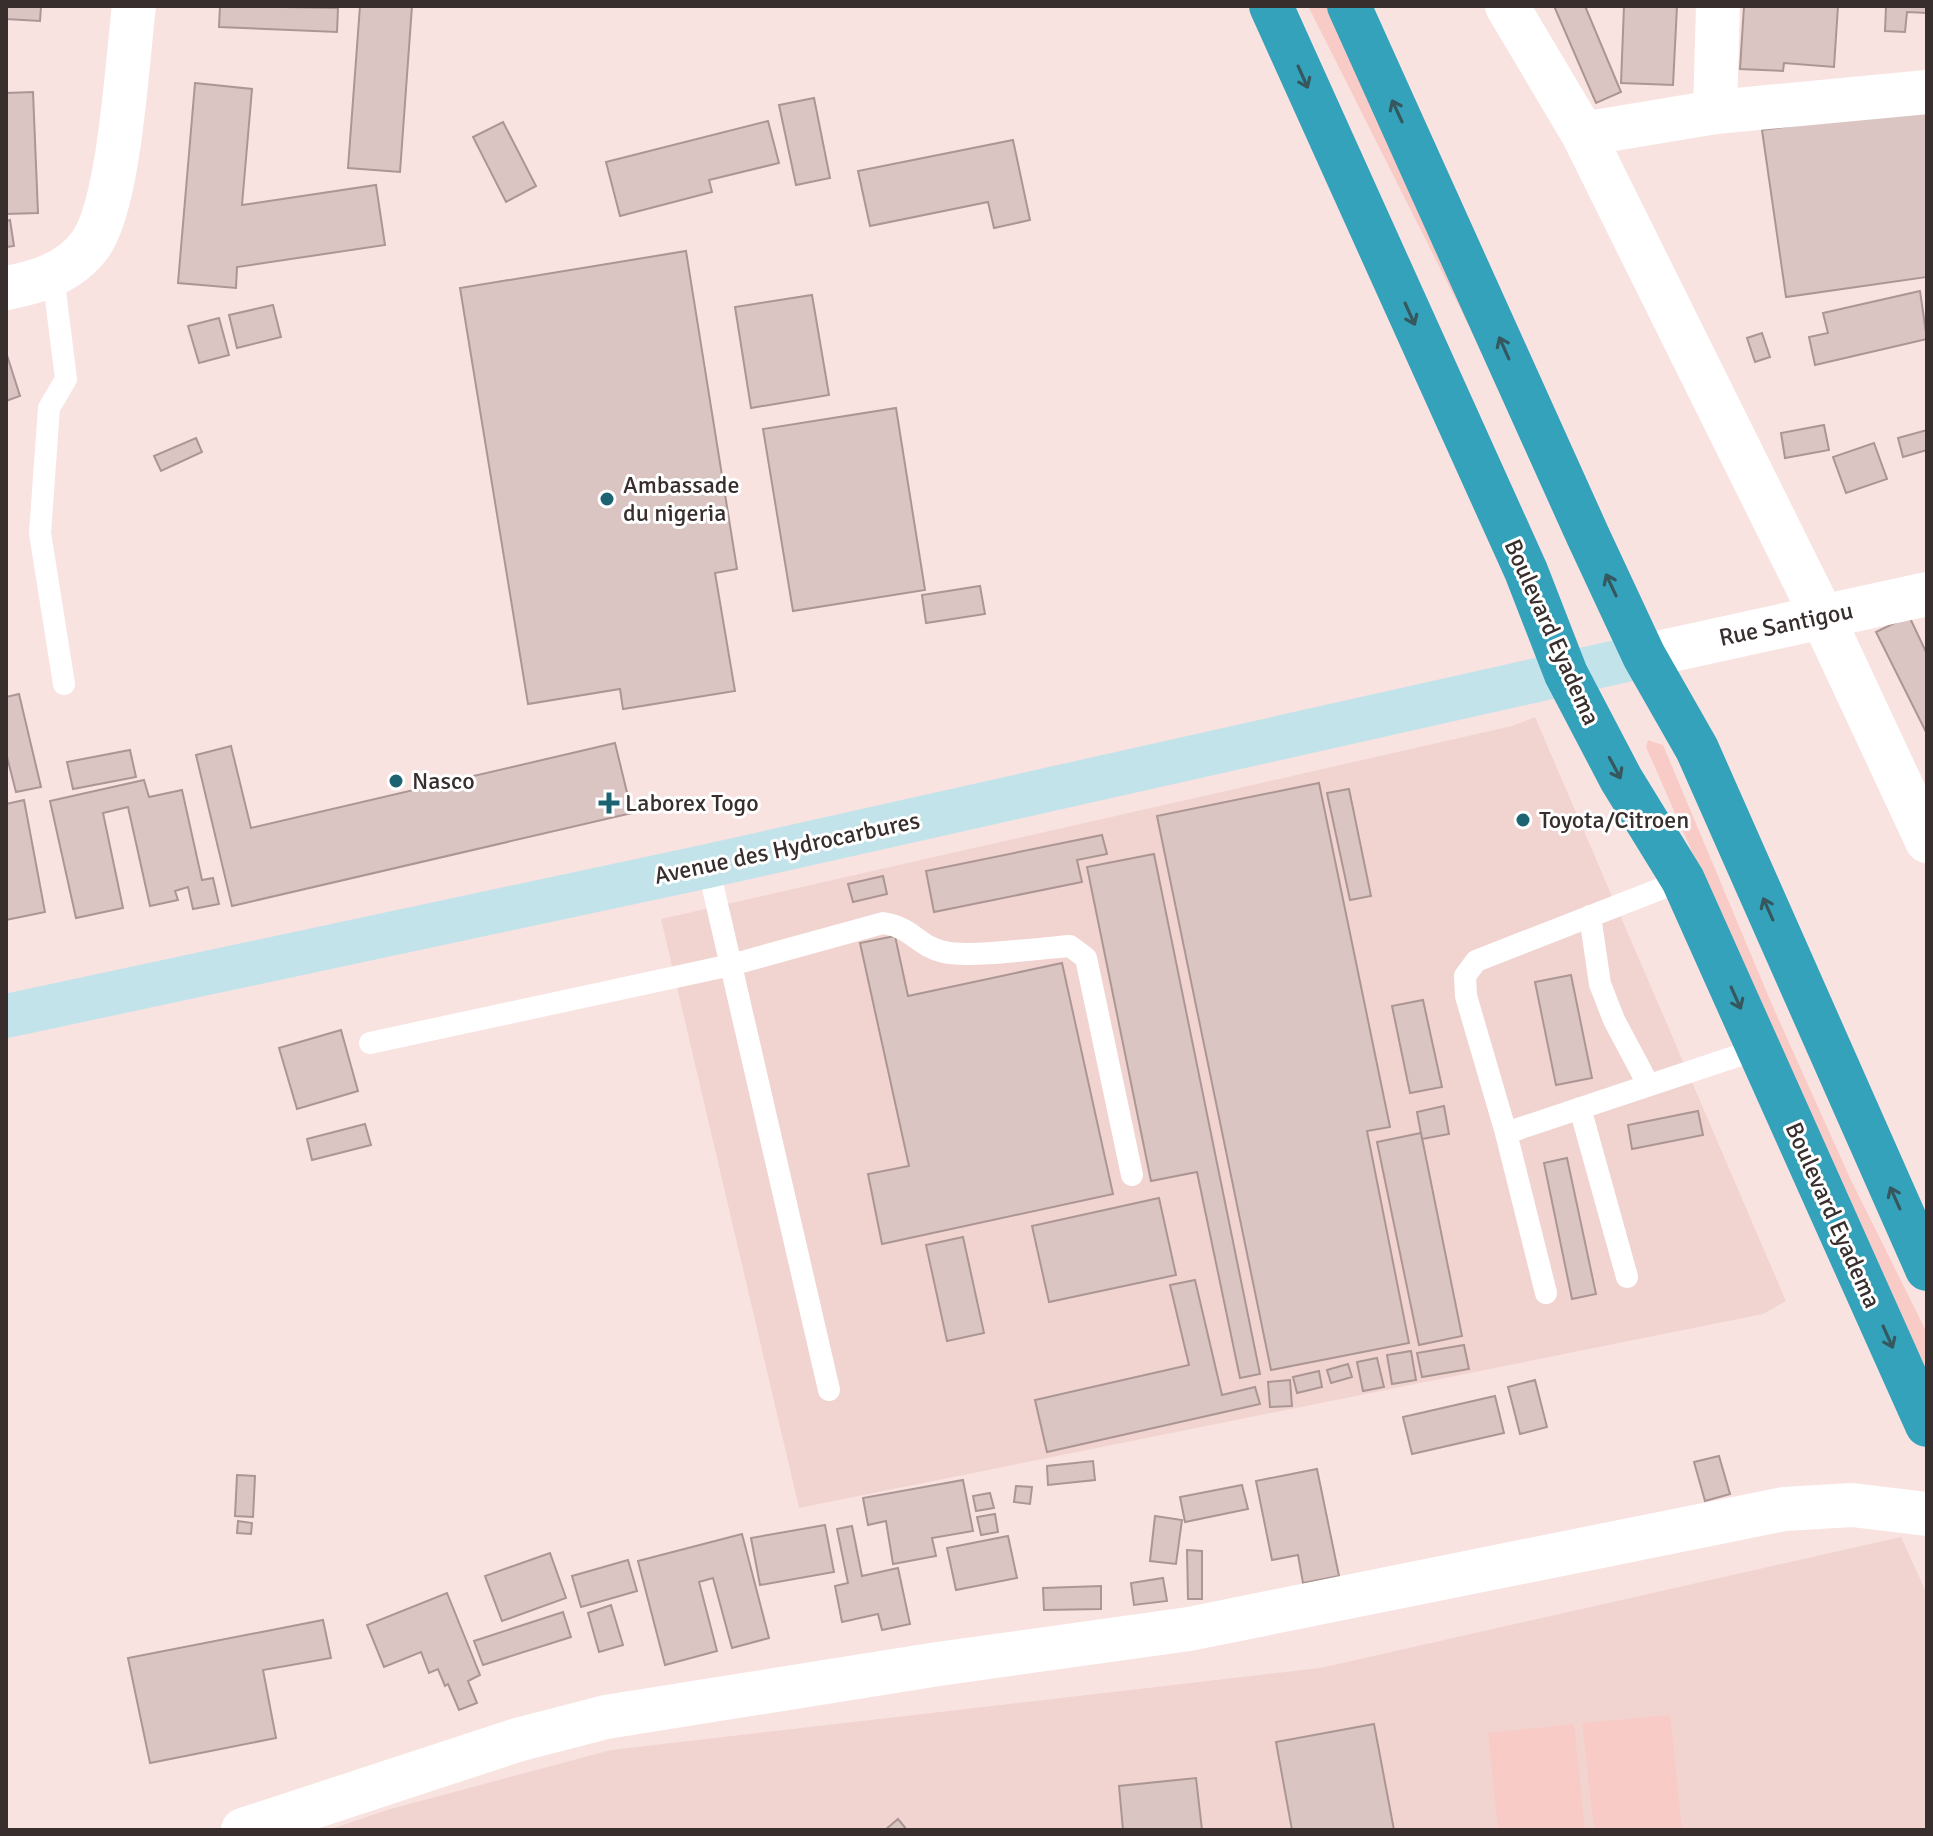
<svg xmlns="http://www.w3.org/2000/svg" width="1933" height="1836" font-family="Signika,sans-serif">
<rect width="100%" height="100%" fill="#f9e3e1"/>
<path fill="#f1d4d0" d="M 1535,717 L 1786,1301 L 1763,1314 L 799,1508 L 661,919 L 1512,726 Z
M 1901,1537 L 1927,1594 L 1927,1830 L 328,1830 L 387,1810 L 611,1750 L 1320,1668 Z"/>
<path fill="#f9cbc6" d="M 1308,6 L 1332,6 L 1527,441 Z
M 1648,740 L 1663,745 L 1773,1007 L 1850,1178 L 1927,1333 L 1927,1370 L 1837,1182 L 1646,747 Z
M 1670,1715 L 1682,1830 L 1594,1830 L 1582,1723 Z
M 1574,1724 L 1585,1830 L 1498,1830 L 1488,1733 Z"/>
<path fill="#dbc5c3" stroke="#ab9694" stroke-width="2" d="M 6,6 L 41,6 L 40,21 L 6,19 Z
M 220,6 L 338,8 L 337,32 L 219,27 Z
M 360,6 L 412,6 L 400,172 L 348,168 Z
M 1554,6 L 1585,6 L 1621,92 L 1596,103 Z
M 1624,6 L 1677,6 L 1673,85 L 1621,83 Z
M 1744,6 L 1838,6 L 1834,67 L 1784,63 L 1783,71 L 1740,69 Z
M 1886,6 L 1927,6 L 1927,13 L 1907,12 L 1905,32 L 1885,31 Z
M 195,83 L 252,89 L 242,205 L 376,185 L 385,245 L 237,267 L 236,288 L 178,283 Z
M 33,92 L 38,213 L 6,214 L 6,93 Z
M 814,98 L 830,178 L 796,185 L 779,105 Z
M 1927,107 L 1927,277 L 1786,297 L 1762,130 Z
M 768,121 L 779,163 L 709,180 L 712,192 L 620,216 L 606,162 Z
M 503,122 L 536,186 L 506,202 L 473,137 Z
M 1013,140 L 1030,220 L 994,228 L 988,202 L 870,226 L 858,171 Z
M 10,220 L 14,246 L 6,247 L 6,221 Z
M 686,251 L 737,569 L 715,573 L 735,691 L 623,709 L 620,689 L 528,704 L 460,288 Z
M 1920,291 L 1927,339 L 1815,365 L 1809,337 L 1828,333 L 1823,313 Z
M 812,295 L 829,395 L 751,408 L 735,307 Z
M 273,305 L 281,337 L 237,348 L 229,315 Z
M 219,318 L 229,355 L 199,363 L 188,326 Z
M 1762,333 L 1770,357 L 1755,362 L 1747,338 Z
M 6,352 L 20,396 L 6,401 Z
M 896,408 L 925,590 L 793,611 L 763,429 Z
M 1824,425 L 1829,450 L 1785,458 L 1781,433 Z
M 1927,430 L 1927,450 L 1903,457 L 1898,438 Z
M 196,438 L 202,452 L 161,471 L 154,456 Z
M 1874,443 L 1887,479 L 1846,493 L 1833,457 Z
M 980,586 L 985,614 L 926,623 L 922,595 Z
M 1909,616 L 1927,654 L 1927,734 L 1876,632 Z
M 19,694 L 41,787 L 16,792 L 6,753 L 6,697 Z
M 615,743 L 632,813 L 232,906 L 196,755 L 231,746 L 251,828 Z
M 130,750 L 136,777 L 73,789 L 67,762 Z
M 144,780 L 149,797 L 182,790 L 202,880 L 213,878 L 219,904 L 193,909 L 188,887 L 175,891 L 178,900 L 150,906 L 128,807 L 103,813 L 123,908 L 76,918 L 50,801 Z
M 1319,783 L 1390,1127 L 1367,1131 L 1409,1343 L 1271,1370 L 1157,816 Z
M 1349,789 L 1371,896 L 1350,900 L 1327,793 Z
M 24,800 L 45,912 L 6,920 L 6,804 Z
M 1102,835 L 1107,854 L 1077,860 L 1082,882 L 934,912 L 926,871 Z
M 1154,854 L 1260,1374 L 1240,1378 L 1197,1172 L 1151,1181 L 1087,867 Z
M 883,876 L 887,894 L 853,902 L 848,884 Z
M 895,936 L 908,996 L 1062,963 L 1113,1194 L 882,1244 L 868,1174 L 909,1166 L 860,943 Z
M 1571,975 L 1592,1078 L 1556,1085 L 1535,982 Z
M 1423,1000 L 1442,1087 L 1410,1093 L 1392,1006 Z
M 341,1030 L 358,1091 L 297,1109 L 279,1048 Z
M 1444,1106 L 1449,1134 L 1422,1139 L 1417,1112 Z
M 1698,1111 L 1703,1135 L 1632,1149 L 1628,1125 Z
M 365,1124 L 371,1145 L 312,1160 L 307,1139 Z
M 1421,1133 L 1462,1336 L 1419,1345 L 1377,1142 Z
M 1567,1158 L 1596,1294 L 1572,1299 L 1544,1163 Z
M 1159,1198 L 1176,1275 L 1049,1302 L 1032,1226 Z
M 963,1237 L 984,1333 L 947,1341 L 926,1245 Z
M 1195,1280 L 1222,1395 L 1255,1387 L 1260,1404 L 1047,1452 L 1035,1400 L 1189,1365 L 1170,1285 Z
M 1464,1345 L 1469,1369 L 1422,1377 L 1417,1353 Z
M 1411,1351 L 1416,1380 L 1392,1384 L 1387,1355 Z
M 1377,1358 L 1384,1387 L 1363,1391 L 1357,1362 Z
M 1348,1364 L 1352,1377 L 1331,1383 L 1327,1370 Z
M 1319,1371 L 1322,1387 L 1297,1393 L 1293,1377 Z
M 1290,1380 L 1292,1406 L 1270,1407 L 1268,1382 Z
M 1535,1380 L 1547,1427 L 1520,1434 L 1508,1387 Z
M 1495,1396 L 1504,1433 L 1412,1454 L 1403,1417 Z
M 1719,1456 L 1730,1494 L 1705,1501 L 1694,1462 Z
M 1093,1461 L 1095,1480 L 1048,1485 L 1047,1466 Z
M 1317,1469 L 1339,1576 L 1303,1583 L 1298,1555 L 1272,1560 L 1256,1481 Z
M 237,1475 L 255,1476 L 253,1517 L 235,1516 Z
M 963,1480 L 973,1531 L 932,1538 L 936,1556 L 893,1564 L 886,1521 L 868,1525 L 863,1498 Z
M 1242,1485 L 1248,1509 L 1185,1522 L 1180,1497 Z
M 1016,1486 L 1032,1487 L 1030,1504 L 1014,1502 Z
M 990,1493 L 994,1508 L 976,1511 L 973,1496 Z
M 995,1514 L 998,1532 L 981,1535 L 977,1517 Z
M 1155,1516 L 1182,1520 L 1176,1564 L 1150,1561 Z
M 238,1521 L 252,1523 L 251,1534 L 237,1533 Z
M 825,1525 L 834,1572 L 760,1585 L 751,1538 Z
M 852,1526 L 862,1576 L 898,1568 L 910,1624 L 882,1630 L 878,1614 L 842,1622 L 835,1586 L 848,1583 L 837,1529 Z
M 742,1534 L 769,1638 L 732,1648 L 713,1578 L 699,1582 L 717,1651 L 665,1665 L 638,1561 Z
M 1008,1536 L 1017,1578 L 956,1590 L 947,1548 Z
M 1187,1550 L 1202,1551 L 1202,1599 L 1188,1599 Z
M 550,1553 L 566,1598 L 502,1621 L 485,1576 Z
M 628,1560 L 637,1591 L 581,1607 L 572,1576 Z
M 1163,1578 L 1167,1601 L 1134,1605 L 1131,1583 Z
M 1101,1586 L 1101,1609 L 1044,1610 L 1043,1588 Z
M 447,1593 L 480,1675 L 468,1681 L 477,1703 L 459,1710 L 448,1684 L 445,1686 L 438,1669 L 429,1673 L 421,1652 L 384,1667 L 367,1625 Z
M 611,1605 L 623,1645 L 599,1652 L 588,1613 Z
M 563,1612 L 571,1637 L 483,1665 L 474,1641 Z
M 323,1620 L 331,1658 L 263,1670 L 276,1738 L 150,1763 L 128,1658 Z
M 1374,1724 L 1394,1830 L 1292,1830 L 1276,1742 Z
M 1196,1778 L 1202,1830 L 1123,1830 L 1119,1786 Z
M 898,1819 L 907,1830 L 885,1830 Z"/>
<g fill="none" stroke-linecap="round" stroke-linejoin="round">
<path stroke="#fff" stroke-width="22" d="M 53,275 L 66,379 L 49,408 L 40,533 L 64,684
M 708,866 L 829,1390
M 1590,916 L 1600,984 L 1614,1020 L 1648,1084
M 370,1043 L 731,965 L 883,923 C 914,928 917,946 944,952 C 969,958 1041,948 1070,946 L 1086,958 L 1132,1175
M 1580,1108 L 1627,1277
M 1506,1133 L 1758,1049
M 1546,1293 L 1506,1133 L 1466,996 L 1465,976 L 1476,961 L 1683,880"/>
<path stroke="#fff" stroke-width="44" d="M 1507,6 L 1583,134 L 1822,616 L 1927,841
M 1715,112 L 1718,6
M 1583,134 L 1715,112 L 1927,92
M 6,288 C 39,282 70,272 90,245 C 120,204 127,61 134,6
M 1644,656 L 1927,594
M 243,1830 L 517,1740 L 606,1717 L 938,1664 L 1189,1629 L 1784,1509 L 1852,1505 L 1927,1514"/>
<path stroke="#c2e3ea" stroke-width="44" d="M 6,1016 L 708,866 L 1644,656"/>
<path stroke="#34a2ba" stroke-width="44" d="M 1271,6 L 1526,571 L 1566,674 L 1621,779 L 1683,880 L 1927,1425
M 1349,6 L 1588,536 L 1644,656 L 1697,749 L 1927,1269"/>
</g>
<defs><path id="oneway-shaft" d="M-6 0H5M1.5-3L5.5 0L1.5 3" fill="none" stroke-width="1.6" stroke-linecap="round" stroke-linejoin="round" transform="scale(2)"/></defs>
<g stroke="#36575e">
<use href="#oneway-shaft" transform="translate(1303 77) rotate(66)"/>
<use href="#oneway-shaft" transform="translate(1397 111) rotate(-115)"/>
<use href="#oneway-shaft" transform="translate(1410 314) rotate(66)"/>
<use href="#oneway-shaft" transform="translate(1504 348) rotate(-114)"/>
<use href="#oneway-shaft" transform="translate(1611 585) rotate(-115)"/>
<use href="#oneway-shaft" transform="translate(1615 768) rotate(62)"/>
<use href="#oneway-shaft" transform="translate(1768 909) rotate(-114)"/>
<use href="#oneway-shaft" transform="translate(1736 998) rotate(66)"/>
<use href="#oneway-shaft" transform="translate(1895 1198) rotate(-114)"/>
<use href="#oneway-shaft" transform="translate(1888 1337) rotate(66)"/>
</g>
<g fill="#1d6473" stroke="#fff" stroke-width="3">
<circle cx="607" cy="499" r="8"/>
<circle cx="396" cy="781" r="8"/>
<path d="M605 791h8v8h8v8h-8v8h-8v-8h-8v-8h8z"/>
<circle cx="1523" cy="820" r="8"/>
</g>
<g text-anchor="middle" stroke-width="6" stroke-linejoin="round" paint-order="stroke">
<g font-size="24" fill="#372e2d" stroke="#fff" text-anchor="start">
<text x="623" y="493">Ambassade<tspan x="623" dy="28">du nigeria</tspan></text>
<text x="412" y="789">Nasco</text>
<text x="625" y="811">Laborex Togo</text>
<text x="1539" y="828">Toyota/Citroen</text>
</g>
<g font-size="24" fill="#372e2d" stroke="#fff">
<text transform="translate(1786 624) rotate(-12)" y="8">Rue Santigou</text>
<text transform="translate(1552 632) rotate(66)" y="8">Boulevard Eyadema</text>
<text transform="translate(787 848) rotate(-12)" y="8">Avenue des Hydrocarbures</text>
<text transform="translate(1833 1215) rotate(66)" y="8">Boulevard Eyadema</text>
</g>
</g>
<rect width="1933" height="1836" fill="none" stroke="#372e2d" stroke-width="16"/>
</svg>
